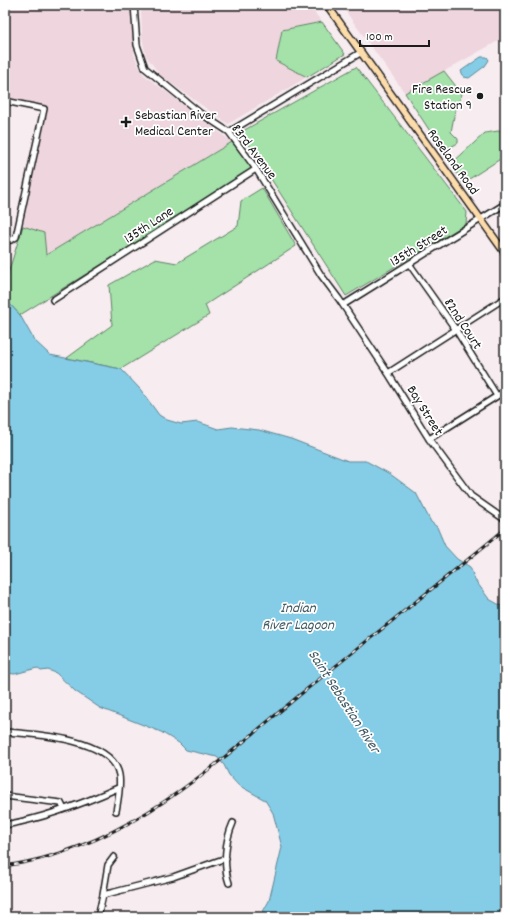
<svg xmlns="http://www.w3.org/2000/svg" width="510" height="922" font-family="Dekko,sans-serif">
<rect width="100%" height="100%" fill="#f7ecf0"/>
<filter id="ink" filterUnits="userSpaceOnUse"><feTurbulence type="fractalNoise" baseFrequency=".025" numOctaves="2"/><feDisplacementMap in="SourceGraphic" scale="8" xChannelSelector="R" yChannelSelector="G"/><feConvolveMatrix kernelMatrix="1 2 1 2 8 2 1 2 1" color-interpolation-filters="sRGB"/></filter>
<g filter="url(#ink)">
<path fill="#eed5de" d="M 5,5 L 131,5 L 134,54 L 138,65 L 144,75 L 232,142 L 46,255 L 44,233 L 23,226 L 48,107 L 5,97 Z
M 141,5 L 308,5 L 322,22 L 282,30 L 276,61 L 307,77 L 228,124 L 161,76 L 146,56 L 142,37 Z
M 341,5 L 505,5 L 505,37 L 405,93 Z"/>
<path fill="#a4e2aa" stroke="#607f63" d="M 322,22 L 345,54 L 307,77 L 276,61 L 282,30 Z
M 356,67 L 467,212 L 466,224 L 346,296 L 241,132 Z
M 444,71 L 462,94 L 455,111 L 451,132 L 458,139 L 458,143 L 443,151 L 405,93 Z
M 505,130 L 505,156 L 463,183 L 451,164 L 485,133 Z
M 232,142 L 254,170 L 20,315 L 5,299 L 5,283 L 23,226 L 44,233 L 46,255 Z
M 262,188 L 296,246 L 205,305 L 209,315 L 121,369 L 67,358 L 112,325 L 109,285 L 155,259 L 177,263 L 238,226 L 241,201 Z"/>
<path fill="#85cde6" stroke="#5b8695" d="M 481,57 L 487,57 L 489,60 L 485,66 L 469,78 L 464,77 L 461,71 Z
M 5,299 L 20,315 L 34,340 L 50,355 L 121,369 L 140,389 L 159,415 L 167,420 L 181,424 L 198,422 L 218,429 L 232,427 L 259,430 L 291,439 L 348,461 L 366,461 L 390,474 L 416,493 L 431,522 L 437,527 L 445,546 L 457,559 L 470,567 L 475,580 L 489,599 L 505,608 L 505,917 L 260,917 L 269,901 L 282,847 L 273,813 L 265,800 L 238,785 L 229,775 L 224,765 L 217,757 L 186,750 L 179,743 L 161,732 L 100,708 L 75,691 L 56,673 L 48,670 L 41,671 L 37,668 L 15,674 L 5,673 Z"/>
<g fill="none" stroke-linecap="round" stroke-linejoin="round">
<g stroke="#1c1c1c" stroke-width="8">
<path id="minor" d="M 134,5 L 137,45 L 145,68 L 200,113 L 229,132 L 256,169 L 321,275 L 339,299 L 388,373 L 429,439 L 471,496 L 501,517
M 5,101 L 44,109 L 16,237 L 11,240 L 5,241
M 229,132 L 360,53
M 410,265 L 456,330 L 497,396
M 53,300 L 256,169
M 343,305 L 505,204
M 388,373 L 505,298
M 429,439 L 505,391
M 5,732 C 33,734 113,738 119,775 C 121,786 118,800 116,811
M 5,796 L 61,803 L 64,809
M 5,825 C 44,818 82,804 118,788
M 229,883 C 223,865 225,841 233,823
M 103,895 L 173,877 L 226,858
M 98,917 L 103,895 L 108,865 L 114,857"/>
</g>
<g stroke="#1c1c1c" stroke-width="9">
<path id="major" d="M 327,5 C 386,88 446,170 505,253"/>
</g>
<use href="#minor" stroke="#fff" stroke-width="5"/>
<use href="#major" stroke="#fddcac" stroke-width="6"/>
<g stroke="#1c1c1c" stroke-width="3">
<path id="rail" d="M 5,866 C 129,848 214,765 307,689 C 373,636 440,583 505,529"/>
</g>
<use href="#rail" stroke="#fff" stroke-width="1.5" stroke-dasharray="4.5" stroke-linecap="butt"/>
</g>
</g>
<g fill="#1c1c1c" stroke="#fff" stroke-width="1.5">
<circle cx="480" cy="96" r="4"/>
<path d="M124 116h4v4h4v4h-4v4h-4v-4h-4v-4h4z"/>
</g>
<g text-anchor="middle" stroke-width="3.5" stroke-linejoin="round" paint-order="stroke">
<g font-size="14" fill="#1c1c1c" stroke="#fff" text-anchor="end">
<text x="472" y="93">Fire Rescue<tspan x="472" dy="16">Station 9</tspan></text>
<text x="135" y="119" text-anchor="start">Sebastian River<tspan x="135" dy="16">Medical Center</tspan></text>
</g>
<g font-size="14" fill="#1c1c1c" stroke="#fff">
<text transform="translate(255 151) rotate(53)" y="5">83rd Avenue</text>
<text transform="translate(454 161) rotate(54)" y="5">Roseland Road</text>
<text transform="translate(148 224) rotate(-33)" y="5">135th Lane</text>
<text transform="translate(418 245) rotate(-32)" y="5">135th Street</text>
<text transform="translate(464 323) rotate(57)" y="5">82nd Court</text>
<text transform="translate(426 410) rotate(58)" y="5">Bay Street</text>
</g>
<g font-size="15" font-style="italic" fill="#415a63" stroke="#fff">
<text x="298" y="612">Indian<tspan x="298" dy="17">River Lagoon</tspan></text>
<text transform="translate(345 701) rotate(57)" y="5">Saint Sebastian River</text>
</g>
</g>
<rect width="510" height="922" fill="none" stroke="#fff" stroke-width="20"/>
<rect x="10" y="10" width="490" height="902" fill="none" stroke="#1c1c1c" stroke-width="1.5" filter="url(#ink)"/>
<path d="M360 40v6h69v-6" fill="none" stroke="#1c1c1c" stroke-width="2"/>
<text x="366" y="40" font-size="12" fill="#1c1c1c" stroke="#ffffff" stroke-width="3" paint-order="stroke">100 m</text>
</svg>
